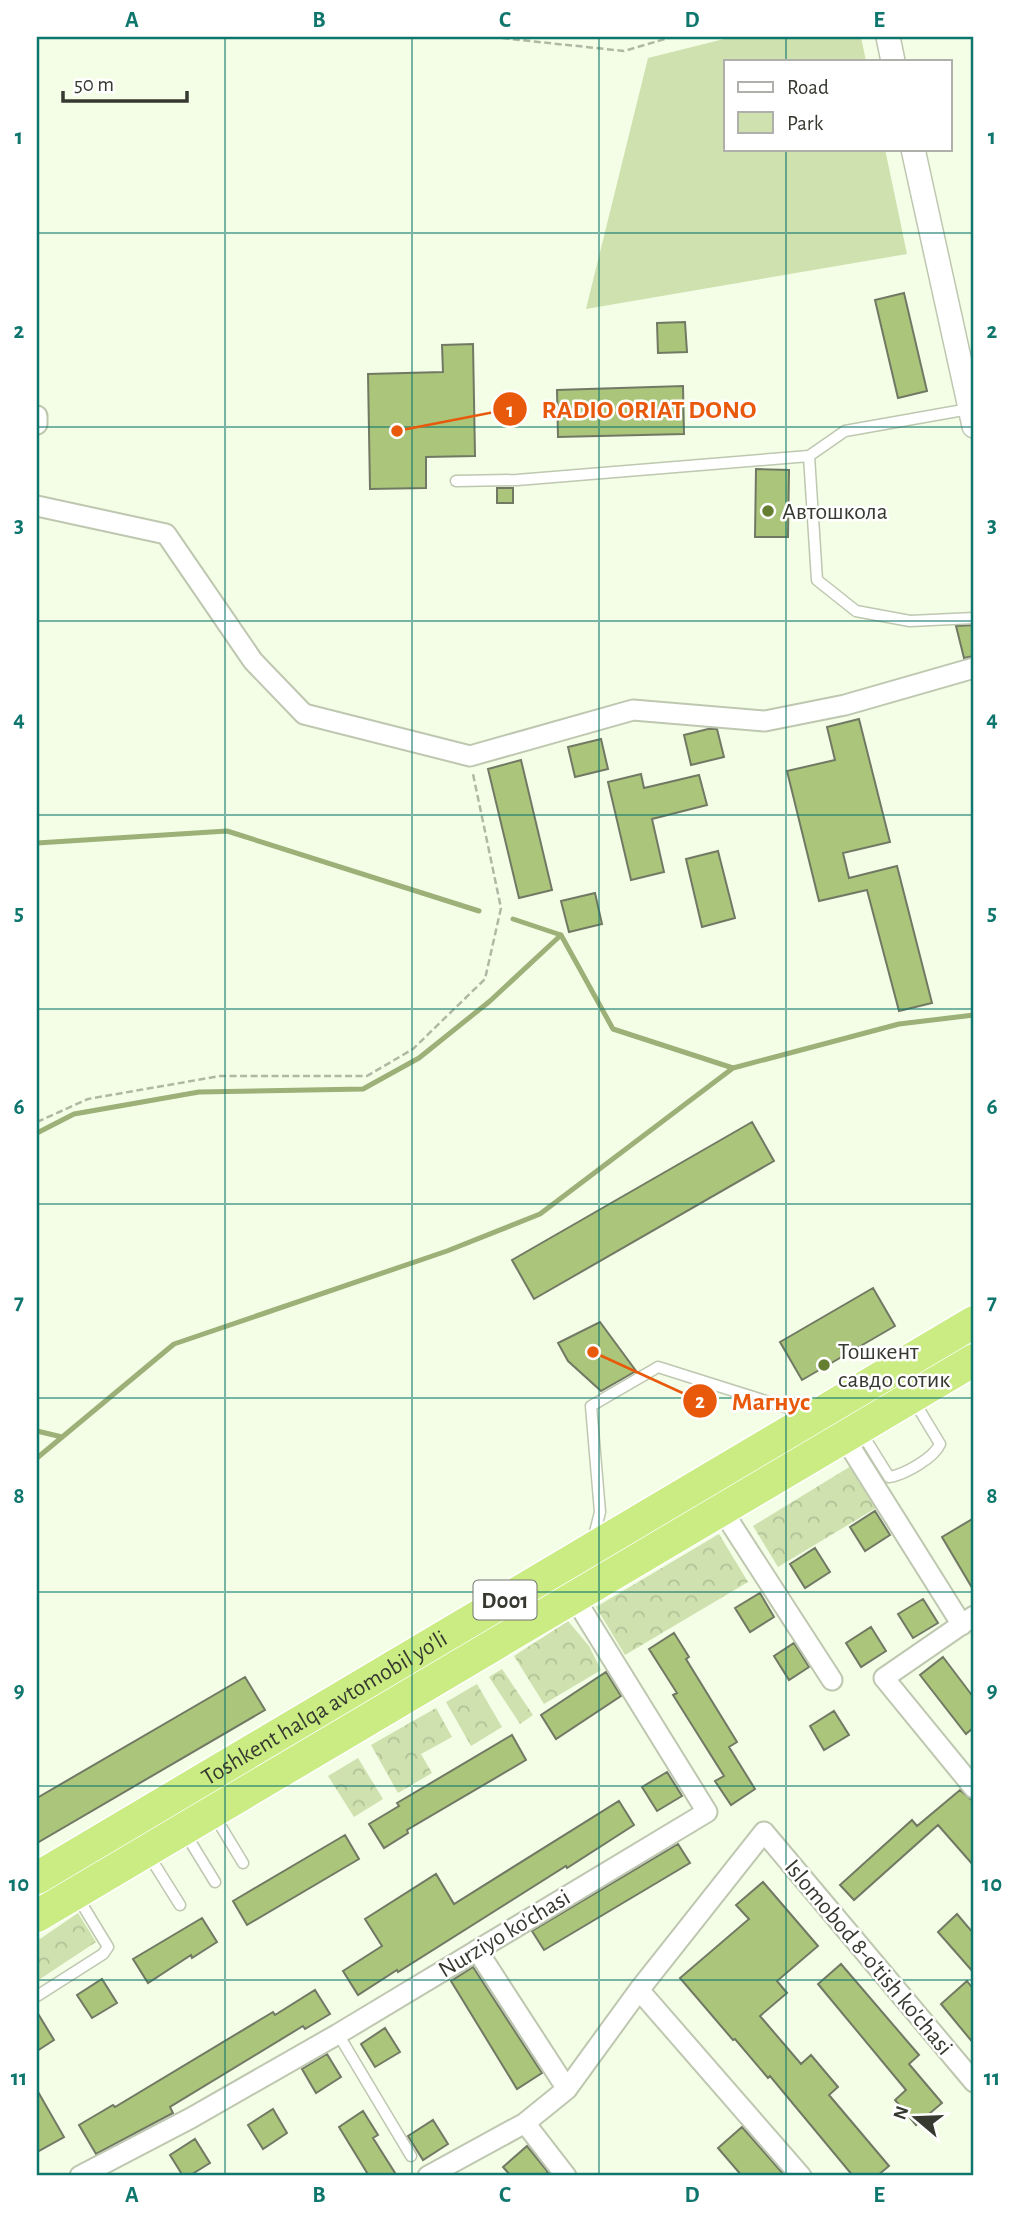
<svg xmlns="http://www.w3.org/2000/svg" width="1011" height="2213" font-family="'Alegreya Sans',sans-serif">
<defs>
<pattern id="forest-crowns" width="20" height="18" patternUnits="userSpaceOnUse" patternTransform="scale(1.75)"><rect width="20" height="18" fill="#cee1af"/><path d="M2 6a3 3 0 1 1 6 0M12 15a3 3 0 1 1 6 0" fill="none" stroke="#b2c297"/></pattern>
</defs>
<rect width="100%" height="100%" fill="#f4fee6"/>
<path fill="#cee1af" d="M 732,37 L 861,37 L 866,61 L 726,61 L 726,149 L 885,149 L 907,254 L 586,309 L 648,58 Z"/>
<path fill="url(#forest-crowns)" d="M 851,1466 L 876,1508 L 778,1567 L 753,1526 Z
M 719,1534 L 748,1582 L 625,1655 L 596,1607 Z
M 568,1621 L 589,1646 L 601,1670 L 544,1704 L 514,1656 Z
M 502,1669 L 533,1715 L 520,1724 L 489,1677 Z
M 477,1684 L 502,1727 L 471,1746 L 446,1702 Z
M 436,1708 L 452,1737 L 421,1754 L 432,1773 L 398,1793 L 371,1745 Z
M 358,1758 L 383,1799 L 354,1817 L 328,1776 Z
M 78,1913 L 96,1942 L 37,1981 L 37,1941 Z"/>
<g fill="none" stroke-linecap="round" stroke-linejoin="round">
<path stroke="#9cb077" stroke-width="5" d="M 37,843 L 227,831 L 479,911
M 513,919 L 561,935 L 613,1029 L 733,1068
M 37,1133 L 74,1114 L 199,1092 L 363,1089 L 419,1058 L 490,1001 L 561,935
M 37,1431 L 62,1437
M 37,1458 L 174,1344 L 447,1251 L 540,1214 L 733,1068 L 899,1024 L 974,1015"/>
</g>
<path fill="#abc67a" stroke="#717964" stroke-width="2" d="M 904,293 L 927,391 L 898,398 L 875,300 Z
M 685,322 L 687,352 L 658,353 L 657,323 Z
M 473,344 L 475,456 L 426,457 L 426,488 L 370,489 L 368,374 L 443,372 L 442,345 Z
M 683,386 L 684,434 L 558,437 L 557,390 Z
M 756,469 L 789,470 L 788,537 L 755,537 Z
M 497,488 L 513,488 L 513,503 L 497,503 Z
M 974,625 L 974,656 L 964,658 L 956,626 Z
M 859,719 L 890,842 L 843,853 L 849,878 L 897,866 L 932,1003 L 899,1011 L 867,890 L 819,901 L 787,771 L 835,760 L 827,727 Z
M 708,729 L 717,729 L 724,757 L 691,765 L 684,735 Z
M 601,739 L 608,769 L 575,777 L 568,747 Z
M 521,760 L 552,890 L 519,898 L 488,769 Z
M 641,774 L 644,788 L 699,775 L 707,805 L 652,819 L 664,872 L 631,880 L 608,782 Z
M 718,851 L 735,918 L 702,927 L 686,859 Z
M 595,893 L 602,924 L 569,932 L 561,901 Z
M 752,1122 L 774,1161 L 534,1299 L 512,1260 Z
M 873,1288 L 895,1326 L 802,1380 L 780,1342 Z
M 600,1322 L 636,1371 L 601,1391 L 568,1361 L 558,1343 Z
M 875,1511 L 890,1535 L 865,1551 L 850,1527 Z
M 974,1518 L 974,1591 L 942,1537 Z
M 815,1548 L 830,1572 L 805,1588 L 790,1564 Z
M 760,1593 L 774,1617 L 750,1632 L 735,1608 Z
M 923,1599 L 938,1623 L 913,1638 L 898,1614 Z
M 871,1627 L 886,1651 L 861,1667 L 846,1643 Z
M 674,1633 L 689,1657 L 686,1659 L 737,1742 L 729,1747 L 755,1789 L 731,1805 L 715,1781 L 724,1776 L 673,1695 L 677,1693 L 649,1649 Z
M 794,1643 L 809,1667 L 789,1680 L 774,1656 Z
M 943,1657 L 974,1698 L 974,1727 L 966,1734 L 920,1675 Z
M 606,1672 L 621,1696 L 556,1739 L 541,1715 Z
M 245,1677 L 265,1710 L 37,1843 L 37,1798 Z
M 834,1711 L 849,1735 L 824,1750 L 810,1726 Z
M 512,1735 L 526,1760 L 407,1830 L 408,1833 L 384,1848 L 369,1824 L 399,1806 L 397,1803 Z
M 667,1772 L 682,1796 L 657,1811 L 642,1787 Z
M 960,1790 L 974,1802 L 974,1866 L 938,1825 L 854,1900 L 840,1885 L 912,1820 L 917,1826 Z
M 619,1801 L 634,1825 L 567,1868 L 566,1866 L 398,1972 L 397,1970 L 358,1995 L 343,1971 L 382,1946 L 365,1919 L 436,1874 L 454,1904 Z
M 345,1835 L 359,1859 L 247,1925 L 233,1901 Z
M 678,1844 L 690,1863 L 544,1950 L 532,1931 Z
M 763,1882 L 818,1946 L 777,1981 L 787,1993 L 760,2016 L 801,2064 L 811,2055 L 838,2087 L 829,2095 L 889,2166 L 877,2176 L 853,2176 L 770,2076 L 768,2078 L 735,2039 L 733,2040 L 680,1978 L 749,1919 L 736,1905 Z
M 957,1914 L 974,1934 L 974,1973 L 938,1932 Z
M 202,1918 L 217,1942 L 192,1958 L 191,1955 L 148,1983 L 133,1959 Z
M 841,1964 L 919,2055 L 909,2064 L 942,2103 L 916,2125 L 895,2100 L 906,2090 L 818,1984 Z
M 473,1967 L 542,2073 L 517,2089 L 451,1981 Z
M 102,1979 L 117,2003 L 92,2018 L 77,1995 Z
M 967,1981 L 974,1990 L 974,2044 L 941,2004 Z
M 315,1990 L 330,2014 L 305,2029 L 303,2026 L 170,2107 L 173,2113 L 96,2154 L 79,2125 L 113,2105 L 115,2107 L 273,2012 L 275,2015 Z
M 37,2012 L 54,2040 L 37,2051 Z
M 385,2028 L 400,2052 L 375,2067 L 361,2044 Z
M 327,2054 L 341,2077 L 316,2093 L 302,2069 Z
M 37,2090 L 64,2137 L 37,2152 Z
M 273,2109 L 287,2133 L 263,2149 L 248,2125 Z
M 363,2111 L 378,2135 L 373,2138 L 397,2176 L 369,2176 L 339,2127 Z
M 433,2120 L 448,2144 L 423,2160 L 408,2136 Z
M 742,2127 L 785,2176 L 742,2176 L 718,2148 Z
M 195,2139 L 210,2163 L 189,2176 L 183,2176 L 170,2155 Z
M 527,2146 L 548,2172 L 543,2176 L 511,2176 L 503,2167 Z"/>
<g fill="none" stroke-linecap="round" stroke-linejoin="round">
<g stroke="#bec7b0" stroke-width="13">
<path id="service" d="M 969,409 L 845,431 L 809,456 L 817,580 L 856,611 L 910,621 L 974,618
M 456,481 L 517,480 L 809,456
M 861,1432 L 889,1477 C 904,1475 934,1458 940,1444 L 914,1401
M 593,1540 L 600,1512 L 591,1406 L 658,1367 L 785,1407 L 809,1410
M 214,1815 L 243,1863
M 185,1833 L 215,1882
M 148,1854 L 180,1905
M 37,1996 L 103,1954 L 108,1947 L 77,1896
M 338,2034 L 411,2156"/>
</g>
<g stroke="#bec7b0" stroke-width="23">
<path id="minor" d="M 37,424 L 37,416
M 37,506 L 166,534 L 253,661 L 304,714 L 470,756 L 633,710 L 765,721 L 845,705 L 974,668
M 844,1437 L 962,1625
M 722,1510 L 832,1680
M 974,1616 L 884,1678 L 974,1788
M 477,1950 L 567,2089
M 639,1990 L 801,2176
M 525,2123 L 566,2176
M 80,2176 L 191,2118 L 338,2034 L 707,1812 L 574,1597
M 428,2176 L 525,2123 L 567,2089 L 639,1990 L 764,1832 L 974,2082"/>
</g>
<g stroke="#bec7b0" stroke-width="26">
<path id="tertiary" d="M 888,37 L 893,61
M 913,149 L 974,426"/>
</g>
<g stroke="#fff" stroke-width="35">
<g id="trunk">
<path id="s1" d="M 37,1878 L 974,1322"/>
<path d="M 37,1916 L 974,1360"/>
</g>
</g>
<path stroke="#b0b8a5" stroke-width="2.5" stroke-dasharray="7 3.5" stroke-linecap="butt" d="M 492,37 L 624,51 L 672,37
M 37,1122 L 88,1099 L 220,1076 L 367,1076 L 413,1049 L 485,979 L 501,908 L 473,774"/>
<use href="#service" stroke="#fff" stroke-width="10"/>
<use href="#minor" stroke="#fff" stroke-width="19"/>
<use href="#tertiary" stroke="#fff" stroke-width="23"/>
<use href="#trunk" stroke="#caec82" stroke-width="32"/>
</g>
<path fill="none" stroke="#0f766e" stroke-width="2" stroke-opacity="0.55" d="M 225,37 L 225,2176M 412,37 L 412,2176M 599,37 L 599,2176M 786,37 L 786,61M 786,149 L 786,2176M 37,233 L 974,233M 37,427 L 974,427M 37,621 L 974,621M 37,815 L 974,815M 37,1009 L 974,1009M 37,1204 L 974,1204M 37,1398 L 974,1398M 37,1592 L 974,1592M 37,1786 L 974,1786M 37,1980 L 974,1980"/>
<g fill="#657e31" stroke="#fff" stroke-width="2.5">
<circle cx="768" cy="511" r="7"/>
<circle cx="824" cy="1365" r="7"/>
</g>
<g text-anchor="middle" stroke-width="5" stroke-linejoin="round" paint-order="stroke">
<rect fill="#fff" stroke="#72746e" stroke-width="2" x="473.5" y="1580.5" width="63" height="39" rx="5"/>
<g font-size="23" font-weight="bold" fill="#363930">
<text x="505" y="1608">D001</text>
</g>
<g font-size="24" fill="#363930" stroke="#fff" text-anchor="start">
<text x="782" y="519">Автошкола</text>
<text x="838" y="1359">Тошкент<tspan x="838" dy="28">савдо сотик</tspan></text>
</g>
<g font-size="24" fill="#363930" stroke="#fff">
<text dy="8" stroke="none"><textPath href="#s1" startOffset="334">Toshkent halqa avtomobil yo'li</textPath></text>
<text transform="translate(504 1933) rotate(-31)" y="8">Nurziyo ko'chasi</text>
<text transform="translate(869 1957) rotate(50)" y="8">Islomobod 8-o'tish ko'chasi</text>
</g>
</g>
<path fill="none" stroke="#e8590c" stroke-width="2.5" d="M397 431L510 409M593 1352L700 1401"/>
<g fill="#e8590c" stroke="#fff" stroke-width="2.5">
<circle cx="397" cy="431" r="7"/>
<circle cx="593" cy="1352" r="7"/>
<circle cx="510" cy="409" r="18"/>
<circle cx="700" cy="1401" r="18"/>
</g>
<g font-size="21" text-anchor="middle" font-weight="bold" fill="#fff">
<text x="510" y="417">1</text>
<text x="700" y="1408">2</text>
</g>
<g font-size="26" text-anchor="middle" font-weight="bold" fill="#e8590c" stroke="#fff" stroke-width="5" stroke-linejoin="round" paint-order="stroke">
<text x="649" y="418">RADIO ORIAT DONO</text>
<text x="771" y="1410">Магнус</text>
</g>
<rect width="1011" height="2213" fill="none" stroke="#ffffff" stroke-width="77"/>
<rect x="724" y="60" width="228" height="91" fill="#ffffff" stroke="#afb0ac" stroke-width="2"/>
<rect x="738" y="82" width="35" height="10" fill="#ffffff" stroke="#afb0ac" stroke-width="2"/>
<text x="787" y="94" font-size="21" fill="#363930">Road</text>
<rect x="738" y="112" width="35" height="21" fill="#cee1af" stroke="#afb0ac" stroke-width="2"/>
<text x="787" y="130" font-size="21" fill="#363930">Park</text>
<g transform="translate(916 2118) rotate(289)" stroke="#ffffff" stroke-width="5" paint-order="stroke">
<path d="M0-5L12 26L0 18L-12 26Z" fill="#363930"/>
<text y="-10" font-size="19" font-weight="bold" text-anchor="middle" fill="#363930">N</text>
</g>
<path d="M63 91v10h124v-10" fill="none" stroke="#363930" stroke-width="3.5"/>
<text x="74" y="91" font-size="21" fill="#363930" stroke="#ffffff" stroke-width="5" paint-order="stroke">50 m</text>
<rect x="38" y="38" width="934" height="2136" fill="none" stroke="#0f766e" stroke-width="2.5"/>
<g font-size="23" text-anchor="middle" font-weight="bold" fill="#0f766e">
<text x="132" y="27">A</text>
<text x="319" y="27">B</text>
<text x="505" y="27">C</text>
<text x="692" y="27">D</text>
<text x="879" y="27">E</text>
<text x="19" y="144">1</text>
<text x="992" y="144">1</text>
<text x="19" y="338">2</text>
<text x="992" y="338">2</text>
<text x="19" y="532">3</text>
<text x="992" y="532">3</text>
<text x="19" y="726">4</text>
<text x="992" y="726">4</text>
<text x="19" y="920">5</text>
<text x="992" y="920">5</text>
<text x="19" y="1114">6</text>
<text x="992" y="1114">6</text>
<text x="19" y="1309">7</text>
<text x="992" y="1309">7</text>
<text x="19" y="1503">8</text>
<text x="992" y="1503">8</text>
<text x="19" y="1697">9</text>
<text x="992" y="1697">9</text>
<text x="19" y="1891">10</text>
<text x="992" y="1891">10</text>
<text x="19" y="2085">11</text>
<text x="992" y="2085">11</text>
<text x="132" y="2202">A</text>
<text x="319" y="2202">B</text>
<text x="505" y="2202">C</text>
<text x="692" y="2202">D</text>
<text x="879" y="2202">E</text>
</g>
</svg>
